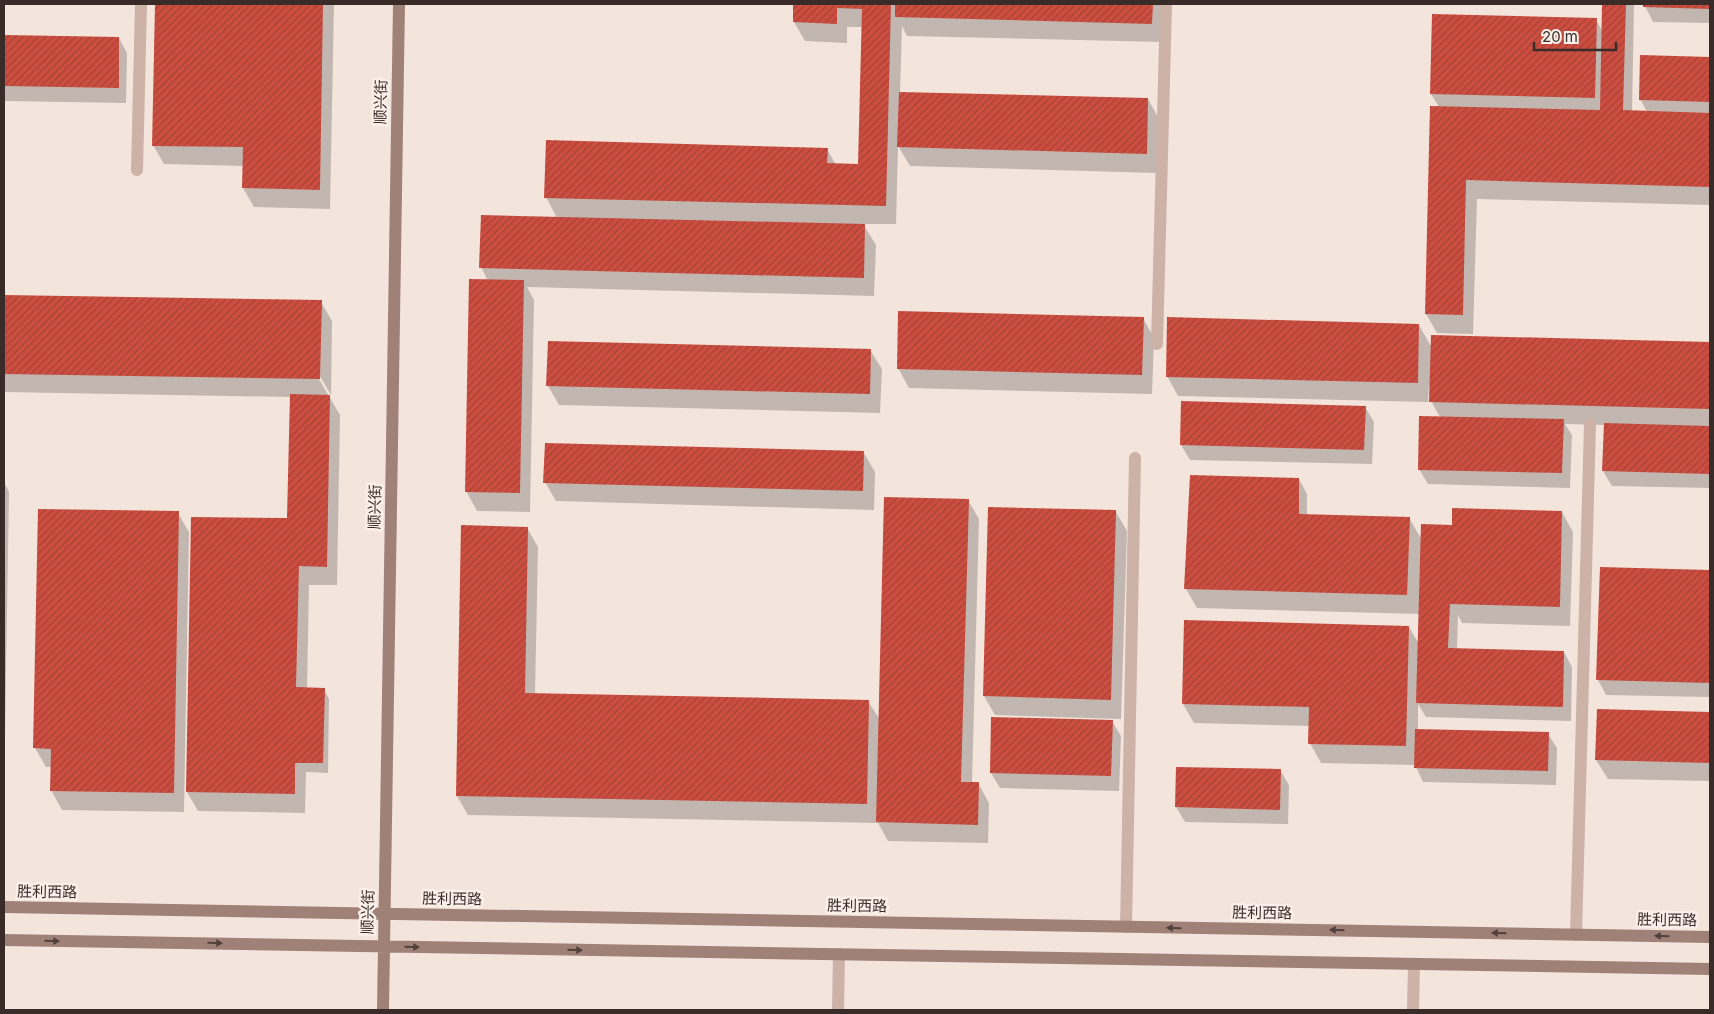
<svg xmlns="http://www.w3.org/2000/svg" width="1714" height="1014" font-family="Inter,'Noto Sans SC',sans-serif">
<defs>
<pattern id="building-hatch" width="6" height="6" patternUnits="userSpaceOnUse" patternTransform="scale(1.25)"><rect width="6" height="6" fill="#cc4e41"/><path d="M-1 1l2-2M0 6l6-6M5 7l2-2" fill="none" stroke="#a74136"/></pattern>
</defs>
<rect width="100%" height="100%" fill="#f3e5dc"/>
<path fill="#0003" d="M 156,4 L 334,4 L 330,209 L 254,207 L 243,188 L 244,166 L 164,164 L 153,145 Z
M 795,4 L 1164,4 L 1162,42 L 907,36 L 902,26 L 900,93 L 1148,99 L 1159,119 L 1157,173 L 910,166 L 898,146 L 896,224 L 863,224 L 876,245 L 874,296 L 527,287 L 534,300 L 530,512 L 477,511 L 466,491 L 488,281 L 481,267 L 557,218 L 546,197 L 827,149 L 836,165 L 859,165 L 863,27 L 847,27 L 847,43 L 805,41 L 794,22 Z
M 1604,4 L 1634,4 L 1632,112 L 1647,112 L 1640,99 L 1641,57 L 1710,58 L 1710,205 L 1477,199 L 1473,334 L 1437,333 L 1426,314 L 1439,107 L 1431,94 L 1596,20 L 1603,32 Z
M 1644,4 L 1710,4 L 1710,23 L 1653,22 Z
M 4,36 L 119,38 L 127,53 L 126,103 L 4,101 Z
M 4,296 L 321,302 L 332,321 L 331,395 L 318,373 L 316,374 L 340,415 L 337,585 L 309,585 L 307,689 L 324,689 L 329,699 L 328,773 L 306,772 L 305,813 L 198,811 L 187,792 L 289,520 L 291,397 L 4,392 Z
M 1143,318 L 1154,338 L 1152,394 L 909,388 L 898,368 Z
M 1419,325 L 1432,348 L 1432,336 L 1710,343 L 1710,488 L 1612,486 L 1603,471 L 1605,425 L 1565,424 L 1572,435 L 1570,488 L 1428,484 L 1419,469 L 1440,417 L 1431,401 L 1431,384 L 1429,384 L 1428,402 L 1178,396 L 1167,376 Z
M 870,350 L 882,369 L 880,413 L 559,405 L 548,386 Z
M 1365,407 L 1374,422 L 1372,464 L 1190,460 L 1181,445 Z
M 864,453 L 875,472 L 874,510 L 556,501 L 545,482 Z
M 1299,479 L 1307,494 L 1307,516 L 1409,518 L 1422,540 L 1453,526 L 1562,512 L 1573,532 L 1570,626 L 1462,623 L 1458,615 L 1457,650 L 1564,652 L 1572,667 L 1571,721 L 1426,717 L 1418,704 L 1418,730 L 1548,734 L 1557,748 L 1556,785 L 1423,782 L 1415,765 L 1321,763 L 1310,743 L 1310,726 L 1194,723 L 1183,704 L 1409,627 L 1419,644 L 1420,614 L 1197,608 L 1186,589 L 1188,513 Z
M 4,482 L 9,492 L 4,796 Z
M 968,500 L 979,519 L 972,783 L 978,783 L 989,803 L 988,843 L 888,841 L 878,823 L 468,815 L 457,796 L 527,528 L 538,547 L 535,694 L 868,701 L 880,720 Z
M 989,508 L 1116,512 L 1127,531 L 1121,719 L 995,715 L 984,696 Z
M 178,513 L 189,532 L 184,812 L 62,810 L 51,790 L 52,767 L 46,767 L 35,748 Z
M 1601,568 L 1710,571 L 1710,697 L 1606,695 L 1598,680 Z
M 1598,710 L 1710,713 L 1710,781 L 1608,779 L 1596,760 Z
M 993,718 L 1112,721 L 1121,736 L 1119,791 L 1000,788 L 991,773 Z
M 1280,770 L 1289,785 L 1288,824 L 1185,822 L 1176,807 Z"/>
<path fill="url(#building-hatch)" d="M 155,4 L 323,4 L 320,190 L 242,188 L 243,147 L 152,146 Z
M 793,4 L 891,4 L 886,206 L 544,198 L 546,140 L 828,148 L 827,163 L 858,164 L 862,9 L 837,8 L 837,24 L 793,22 Z
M 895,4 L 1153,4 L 1152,24 L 895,17 Z
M 1602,4 L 1626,4 L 1623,110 L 1710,113 L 1710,187 L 1466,180 L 1463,315 L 1425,314 L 1430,106 L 1600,110 Z
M 1643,4 L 1710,4 L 1710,9 L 1643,7 Z
M 1432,14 L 1597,18 L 1595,98 L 1430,94 Z
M 4,35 L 119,37 L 119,88 L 4,86 Z
M 1640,55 L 1710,57 L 1710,102 L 1639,100 Z
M 899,92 L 1148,98 L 1147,154 L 897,147 Z
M 481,215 L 865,224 L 864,278 L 479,268 Z
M 469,279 L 524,280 L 520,493 L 465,492 Z
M 4,295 L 322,300 L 320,379 L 4,374 Z
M 898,311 L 1144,317 L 1142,375 L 897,369 Z
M 1167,317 L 1419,324 L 1418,383 L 1166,377 Z
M 1431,335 L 1710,342 L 1710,409 L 1429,402 Z
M 548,341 L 871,349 L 870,394 L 546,386 Z
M 290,394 L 330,395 L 327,567 L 299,566 L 296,687 L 325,688 L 323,763 L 295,763 L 295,794 L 186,792 L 191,517 L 287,518 Z
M 1181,401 L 1366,406 L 1364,450 L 1180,445 Z
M 1419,416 L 1564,419 L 1562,473 L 1418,470 Z
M 1604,423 L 1710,426 L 1710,474 L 1602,471 Z
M 545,443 L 864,451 L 863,491 L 543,483 Z
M 1190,475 L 1299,478 L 1299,514 L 1410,517 L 1407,595 L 1184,589 Z
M 884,497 L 969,499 L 961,782 L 979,782 L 978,825 L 876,822 Z
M 988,507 L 1116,510 L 1111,700 L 983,696 Z
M 1452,508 L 1562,511 L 1560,607 L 1450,604 L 1448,648 L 1564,651 L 1563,707 L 1416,703 L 1421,524 L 1452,525 Z
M 38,509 L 179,511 L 174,793 L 50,791 L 51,749 L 33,748 Z
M 461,525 L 528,527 L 525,693 L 869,700 L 867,804 L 456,796 Z
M 1600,567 L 1710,570 L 1710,683 L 1596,680 Z
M 1184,620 L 1409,626 L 1406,746 L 1308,744 L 1309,707 L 1182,704 Z
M 1597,709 L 1710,712 L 1710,763 L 1595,760 Z
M 991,717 L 1113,720 L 1111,776 L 990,773 Z
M 1415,729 L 1549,732 L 1548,771 L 1414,768 Z
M 1176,767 L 1281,769 L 1280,810 L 1175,807 Z"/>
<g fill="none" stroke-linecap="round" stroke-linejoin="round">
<path stroke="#ccb2a7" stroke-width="12" d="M 137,170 L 141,4
M 1157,344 L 1166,4
M 1126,927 L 1135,458
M 1576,935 L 1590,424
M 838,1010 L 839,954
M 1413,1010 L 1414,964"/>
<path stroke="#a08178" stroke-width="12" d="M 4,907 L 1710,937
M 4,940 L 1710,969
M 383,1010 L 399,4"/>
</g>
<defs><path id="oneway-solid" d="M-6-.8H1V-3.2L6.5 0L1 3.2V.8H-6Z" transform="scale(1.25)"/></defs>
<g fill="#52403c">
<use href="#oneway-solid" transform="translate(1174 928) rotate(-179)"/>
<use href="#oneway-solid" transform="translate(1337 930) rotate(-179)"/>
<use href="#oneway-solid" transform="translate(1499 933) rotate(-179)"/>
<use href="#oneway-solid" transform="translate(1662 936) rotate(-179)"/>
<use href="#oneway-solid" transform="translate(52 941) rotate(1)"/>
<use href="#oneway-solid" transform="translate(215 943) rotate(1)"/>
<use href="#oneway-solid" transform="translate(412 947) rotate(1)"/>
<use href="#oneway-solid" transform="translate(575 950) rotate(1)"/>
</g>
<g text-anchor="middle" stroke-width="5" stroke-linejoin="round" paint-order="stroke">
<g font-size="15" fill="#382b28" stroke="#fbf0e9">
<text transform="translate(381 102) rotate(-89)" y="5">顺兴街</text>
<text transform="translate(375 507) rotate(-89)" y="5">顺兴街</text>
<text transform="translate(47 892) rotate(1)" y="5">胜利西路</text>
<text transform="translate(452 899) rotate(1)" y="5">胜利西路</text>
<text transform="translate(857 906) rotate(1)" y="5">胜利西路</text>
<text transform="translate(368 912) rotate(-89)" y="5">顺兴街</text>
<text transform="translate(1262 913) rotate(1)" y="5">胜利西路</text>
<text transform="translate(1667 920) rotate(1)" y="5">胜利西路</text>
</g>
</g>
<rect width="1714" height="1014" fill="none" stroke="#382b28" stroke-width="10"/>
<path d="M1534 42v8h82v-8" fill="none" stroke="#382b28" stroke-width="2.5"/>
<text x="1542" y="42" font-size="15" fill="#382b28" stroke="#fbf0e9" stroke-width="4" paint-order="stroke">20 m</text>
</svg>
